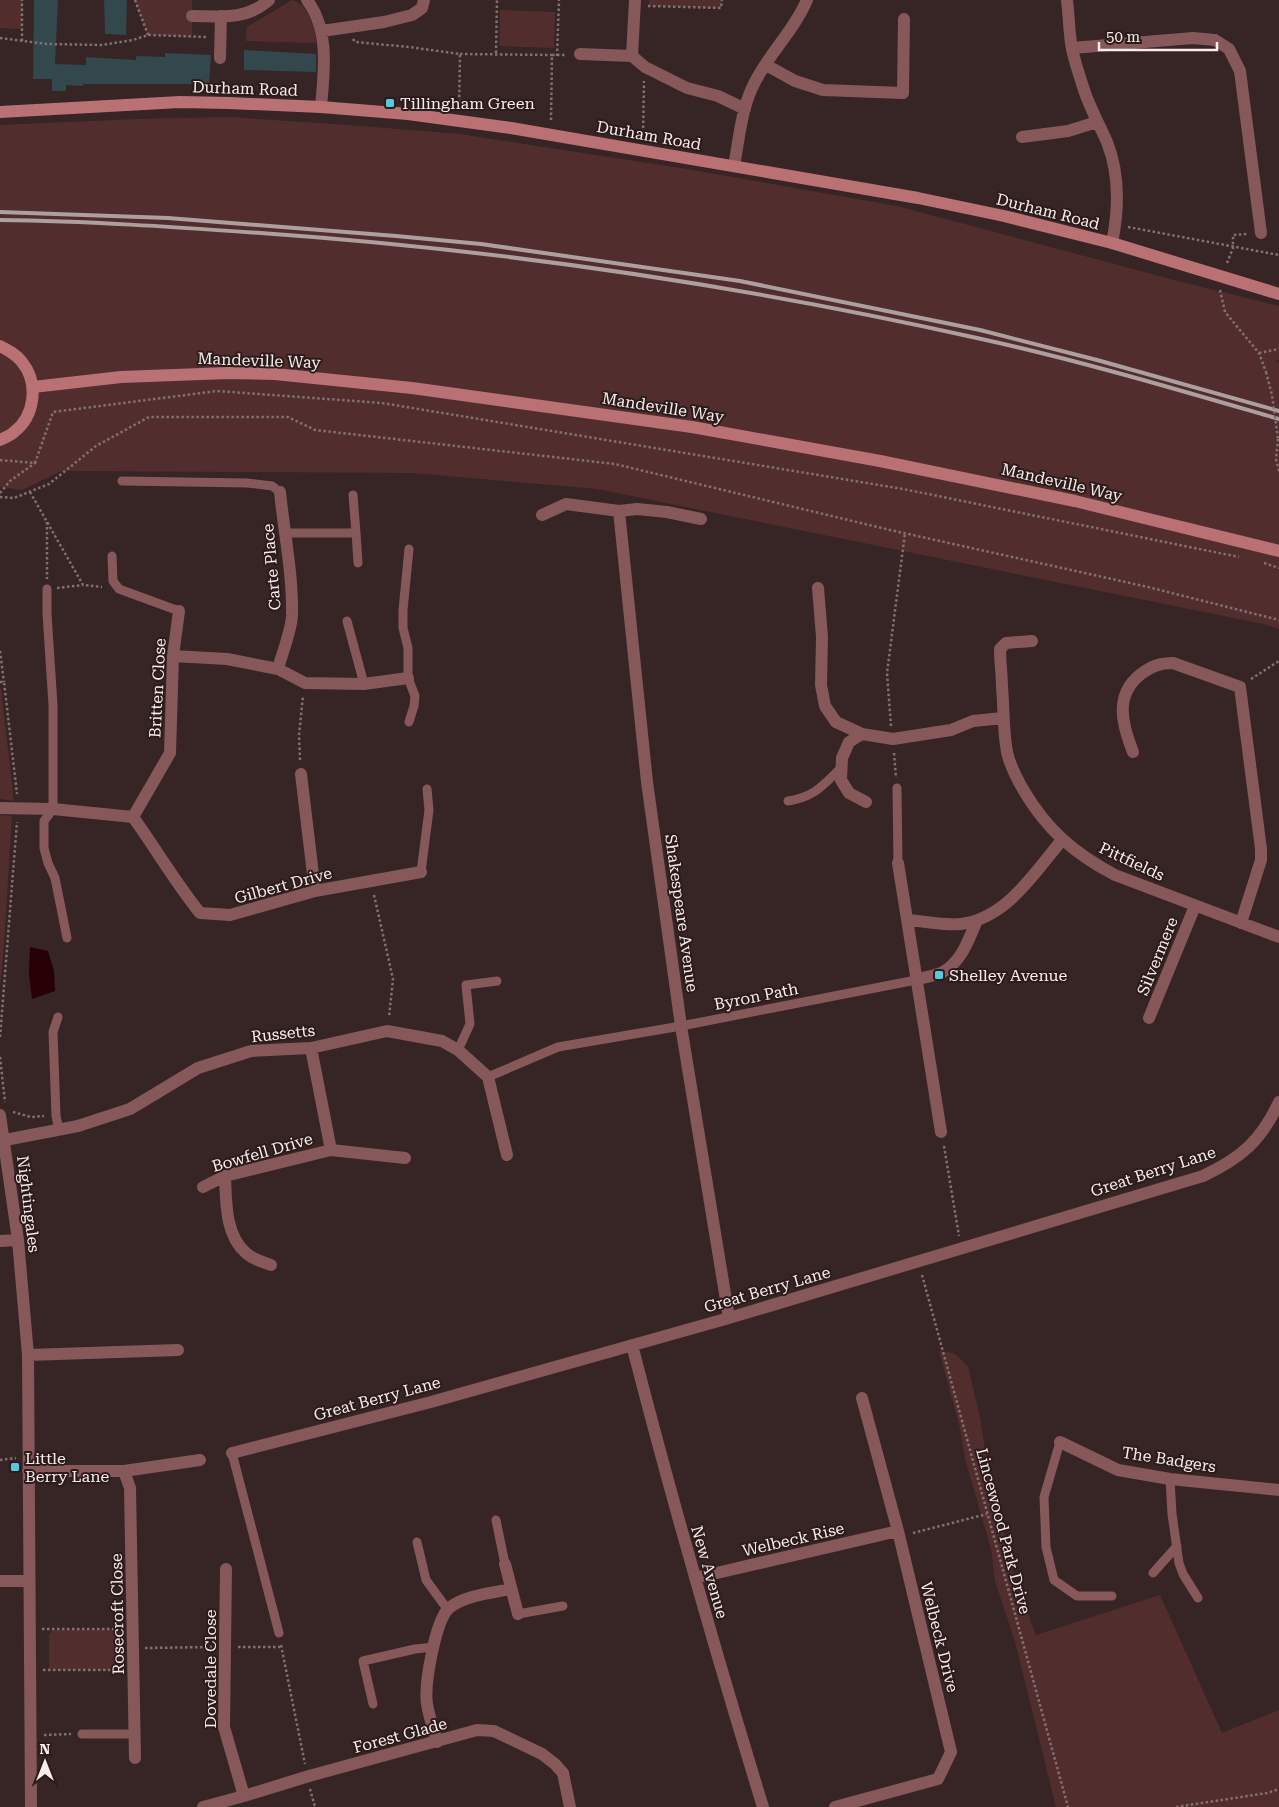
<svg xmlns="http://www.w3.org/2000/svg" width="1279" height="1807" font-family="'Roboto Serif',serif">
<rect width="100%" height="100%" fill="#372425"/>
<path fill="#522d2e" d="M 0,0 L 22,0 L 22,29 L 0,28 Z
M 135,0 L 192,0 L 192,37 L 148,35 Z
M 292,0 C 308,4 315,28 316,43 L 246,41 L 247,27 Z
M 649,0 L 722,0 L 721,8 L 649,6 Z
M 500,10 L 555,12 L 554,48 L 499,46 Z
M 229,117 L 349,125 L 459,134 L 687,169 L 897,206 L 1178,281 L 1279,306 L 1279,360 L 1275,361 L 1279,363 L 1279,629 L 1263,624 L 597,489 L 413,473 L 61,471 L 22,490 L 0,487 L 0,125 L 137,119 Z
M 0,689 L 1,689 L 14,801 L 0,799 Z
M 0,815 L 12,816 L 4,943 L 0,987 Z
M 939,1351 L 954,1353 L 968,1366 L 980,1418 L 989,1476 L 1006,1540 L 1013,1574 L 1036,1635 L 1160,1595 L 1222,1733 L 1279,1710 L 1279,1807 L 1056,1807 L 1015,1642 L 995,1581 L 991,1549 L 965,1459 L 960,1428 Z
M 121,1629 L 121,1670 L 49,1670 L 49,1635 L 53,1630 Z"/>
<path fill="#260004" d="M 30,947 L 48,951 L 54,971 L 55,991 L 32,999 L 29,974 Z"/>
<path fill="#32484d" d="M 34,0 L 58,0 L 55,64 L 86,65 L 86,57 L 136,60 L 136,56 L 165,57 L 165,53 L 211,55 L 209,84 L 83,84 L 83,86 L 66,85 L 66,91 L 52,91 L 52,79 L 33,79 Z
M 104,0 L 127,0 L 126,35 L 105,34 Z
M 244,50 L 316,54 L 316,72 L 244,70 Z"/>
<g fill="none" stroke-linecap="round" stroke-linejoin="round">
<path stroke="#817171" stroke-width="2.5" stroke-dasharray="2.5 2.5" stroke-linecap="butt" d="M 135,0 L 148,35
M 648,6 L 721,8 L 722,0
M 0,38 L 47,44 L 102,45 L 133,40 L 148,35 L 207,37
M 353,39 L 355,42 L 409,47 L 460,54 L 459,108
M 22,41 L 22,0
M 496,53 L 497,0
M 460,54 L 552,55
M 557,56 L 559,0
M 551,120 L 552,55 L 566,55
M 643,138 L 644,81
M 1128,227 L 1279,255
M 1227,263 L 1233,248 L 1233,235 L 1247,234
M 1220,290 L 1225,312 L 1259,353 L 1266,372
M 1259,353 L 1279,349
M 1278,439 L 1276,459 L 1279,471
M 0,460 L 35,463 L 53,412 L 217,391 L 382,403 L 903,489 L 1239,557
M 30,492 L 83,585 L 102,587
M 0,493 L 10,481 L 35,463
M 0,497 L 14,498 L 49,484 L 96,446 L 149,417 L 288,417 L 315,430 L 615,464 L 890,530 L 1148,587 L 1279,620
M 47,522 L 47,579
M 1264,563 L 1279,568
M 57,588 L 83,585
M 0,651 L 4,682
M 1251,679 L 1279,661
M 0,682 L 4,682 L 17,794
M 891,726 L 887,673 L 905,533
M 894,753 L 896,778
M 300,760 L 299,735 L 303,696
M 374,895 L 393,979 L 389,1017
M 0,1037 L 17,822
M 0,1057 L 5,1102
M 13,1112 L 31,1117 L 44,1116
M 944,1146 L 959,1236
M 922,1275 L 1068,1807
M 0,1460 L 16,1458
M 913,1533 L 987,1514
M 42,1629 L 119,1629
M 281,1645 L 305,1764
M 238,1647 L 280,1647
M 145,1648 L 212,1647
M 43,1670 L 120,1670
M 44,1735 L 71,1734
M 310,1789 L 315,1807
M 1176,1807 L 1267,1793 L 1279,1789"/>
<path stroke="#86585a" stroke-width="9" d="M 122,481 L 247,483 L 272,486 L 280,492
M 353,495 L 356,533
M 284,533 L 356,533 L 358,563
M 409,549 L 403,610 L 403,628 L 408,648 L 408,678 L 415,696 L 414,706 L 409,722
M 112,556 L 113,581 L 119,589 L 179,611
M 47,589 L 47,614 L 53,705 L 53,809 L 44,821 L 44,848 L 48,863 L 55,878 L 67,938
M 347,621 L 364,684
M 897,788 L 898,863
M 788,801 C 815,797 823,785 842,767
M 421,872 L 429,810 L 427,789
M 58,1017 L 53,1032 L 56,1116 L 59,1130
M 458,1050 L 470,1024 L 466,985 L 497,981
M 488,1077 L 558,1047 L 681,1026 L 916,980
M 1060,1442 L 1044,1497 L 1046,1547 L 1054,1580 L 1077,1596 L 1112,1596
M 232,1453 L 279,1633
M 1170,1479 L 1172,1514 L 1179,1563 L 1183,1574 L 1198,1598
M 496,1520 L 505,1564
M 417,1542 L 426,1580 L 448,1610
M 1153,1573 L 1177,1546
M 518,1614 L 563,1606
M 373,1704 L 363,1661 L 415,1649 L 434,1647
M 82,1734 L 134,1734"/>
<path stroke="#86585a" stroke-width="12" d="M 307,0 C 330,30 324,72 321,107
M 1067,0 C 1069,16 1069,34 1072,49 C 1075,63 1080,77 1084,90 C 1090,108 1099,124 1107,142 C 1120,175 1119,209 1112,243
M 192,16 C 221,16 245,21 269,0
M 322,31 L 384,22 L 412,15 L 422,8 L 424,0
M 1072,48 L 1193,38 L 1215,40 L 1229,49 L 1240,71 L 1261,233
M 580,54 L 632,56 L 645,67 L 687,88 L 718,96 L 745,109
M 632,56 L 635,0
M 220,58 L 221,16
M 766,65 L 795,81 L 823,90 L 903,93 L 904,19
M 1022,137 L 1068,131 L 1097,122
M 734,166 C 739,140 741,112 752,88 C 766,56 793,33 807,0
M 619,511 L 647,782 L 681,1026 L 729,1318
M 542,515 L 566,504 L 619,511 L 637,509 L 667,512 L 701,519
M 818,588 L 822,637 L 821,685 L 825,706 L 836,722 L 862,734 L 893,739 L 951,730 L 973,721 L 1003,718
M 1032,641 L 1006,643 L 1000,649 C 1000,662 1002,675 1002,687 C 1004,709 1003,731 1007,752 C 1010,766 1017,779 1024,791 C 1047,830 1075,854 1115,875 L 1279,937
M 173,656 L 227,659 L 278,669 L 305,683 L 364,684 L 408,678
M 278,669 C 282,653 291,632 292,616 C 293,574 284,533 280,492
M 862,734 L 849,742 L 842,758 L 841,780 L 849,793 L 866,802
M 1133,752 C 1122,724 1114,695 1141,674 C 1152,666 1160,663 1173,663 L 1240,687 L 1261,849 L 1261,860 L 1241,923
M 301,774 L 315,891
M 0,808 L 53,809 L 133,817 C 156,849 175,882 200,913 L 230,915 L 315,891 L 421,872
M 133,817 L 170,753 L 173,656 L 179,611
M 898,863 L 941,1132
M 907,920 C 924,921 944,926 961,924 C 1007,918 1034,873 1062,840
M 916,980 C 924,977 935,976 943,972 C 962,961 969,939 977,920
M 1149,1018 L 1195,906
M 311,1048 L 331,1150
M 0,1115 L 18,1240 L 28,1355 L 31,1807
M 5,1140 L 78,1126 L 130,1109 L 198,1068 L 251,1051 L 311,1048 L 387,1031 L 442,1041 L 458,1050 L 488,1077 L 507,1155
M 225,1176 C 226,1201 225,1235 246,1253 C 252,1259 263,1262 271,1265
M 203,1187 L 225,1176 L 331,1150 L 405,1158
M 0,1241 L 18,1240
M 632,1345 C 672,1500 716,1654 763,1807
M 28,1355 L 178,1350
M 1060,1442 L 1118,1470 L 1170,1479 L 1279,1490
M 232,1453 L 431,1402 L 729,1318 L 1203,1176 C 1241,1158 1261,1141 1279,1102
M 28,1471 L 124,1471 L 200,1460
M 124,1471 L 130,1488 L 135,1758
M 505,1564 L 518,1614
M 226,1569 L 224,1727 L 244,1796
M 695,1578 L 898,1531
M 0,1581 L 29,1581
M 437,1742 C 434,1730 429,1717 427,1704 C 424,1686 435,1621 449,1608 C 465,1595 492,1593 511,1589
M 203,1807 L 244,1796 L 309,1776 L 477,1730 L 494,1731 L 542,1754 L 555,1764 L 563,1773 L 570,1807
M 835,1807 L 938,1779 L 951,1752 L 898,1531 L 862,1398"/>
<path stroke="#b97174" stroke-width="12" d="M 0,112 L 180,102 L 229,103 L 321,107 L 408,114 L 511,128 L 918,198 L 1004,216 L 1112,243 L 1279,294
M 0,346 C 8,350 16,354 22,362 C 39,383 35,416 14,432 C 10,436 4,438 0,440
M 33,387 L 121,377 L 228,373 L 275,374 L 412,388 L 692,427 L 880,461 L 1075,501 L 1279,551"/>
<path stroke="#ae9f9f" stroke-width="4" d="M 0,212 L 168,218 L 396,236 L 481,244 L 740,281 L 980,330 L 1097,360 L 1279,411
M 0,220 C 87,221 174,227 261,233 C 502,250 740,285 977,338 C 1078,360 1179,390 1279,419"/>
<path stroke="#817171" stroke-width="2.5" stroke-dasharray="2.5 2.5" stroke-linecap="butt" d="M 1266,372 L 1272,395 L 1278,439"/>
</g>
<g fill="#56c9e0" stroke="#2c1b1b" stroke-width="2">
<rect x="385" y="98" width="10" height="10" rx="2.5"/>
<rect x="934" y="970" width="10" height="10" rx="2.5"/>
<rect x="10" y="1462" width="10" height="10" rx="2.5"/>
</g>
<g text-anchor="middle" stroke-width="4" stroke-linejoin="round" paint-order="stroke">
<g font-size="16" fill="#f9ecec" stroke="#2c1b1b">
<text transform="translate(245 88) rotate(2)" y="6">Durham Road</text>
<text transform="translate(649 135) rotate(10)" y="6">Durham Road</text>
<text transform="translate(1048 211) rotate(14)" y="6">Durham Road</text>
<text transform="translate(259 360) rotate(2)" y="6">Mandeville Way</text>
<text transform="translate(663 407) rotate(9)" y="6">Mandeville Way</text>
<text transform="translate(1062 482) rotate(13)" y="6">Mandeville Way</text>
<text transform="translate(271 567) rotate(-95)" y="6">Carte Place</text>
<text transform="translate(157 688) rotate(-87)" y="6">Britten Close</text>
<text transform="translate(1132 861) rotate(25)" y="6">Pittfields</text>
<text transform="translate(283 885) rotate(-15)" y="6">Gilbert Drive</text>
<text transform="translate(682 913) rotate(82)" y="6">Shakespeare Avenue</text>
<text transform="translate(1157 956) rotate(-68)" y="6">Silvermere</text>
<text transform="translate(756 996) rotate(-11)" y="6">Byron Path</text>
<text transform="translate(283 1033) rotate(-6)" y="6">Russetts</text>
<text transform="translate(262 1152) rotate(-16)" y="6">Bowfell Drive</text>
<text transform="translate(1153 1171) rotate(-18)" y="6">Great Berry Lane</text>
<text transform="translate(29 1204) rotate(83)" y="6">Nightingales</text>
<text transform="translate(767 1289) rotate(-16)" y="6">Great Berry Lane</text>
<text transform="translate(377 1398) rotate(-15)" y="6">Great Berry Lane</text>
<text transform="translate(1169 1459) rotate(9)" y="6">The Badgers</text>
<text transform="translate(1004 1531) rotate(75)" y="6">Lincewood Park Drive</text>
<text transform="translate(793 1539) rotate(-13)" y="6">Welbeck Rise</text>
<text transform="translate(710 1572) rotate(74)" y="6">New Avenue</text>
<text transform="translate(117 1614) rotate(-91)" y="6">Rosecroft Close</text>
<text transform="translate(940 1637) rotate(76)" y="6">Welbeck Drive</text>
<text transform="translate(210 1669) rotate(-90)" y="6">Dovedale Close</text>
<text transform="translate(400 1735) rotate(-15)" y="6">Forest Glade</text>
</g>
<g font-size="16" fill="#f9ecec" stroke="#2c1b1b" text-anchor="start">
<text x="400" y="109">Tillingham Green</text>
<text x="949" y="981">Shelley Avenue</text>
<text x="25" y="1464">Little<tspan x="25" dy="18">Berry Lane</tspan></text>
</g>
</g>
<g transform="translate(45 1762)" stroke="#2c1b1b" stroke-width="4" paint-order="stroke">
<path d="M0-4L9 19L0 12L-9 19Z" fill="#f9ecec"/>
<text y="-8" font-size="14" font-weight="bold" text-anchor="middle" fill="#f9ecec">N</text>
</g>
<path d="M1099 42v8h118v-8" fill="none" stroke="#f9ecec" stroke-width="2.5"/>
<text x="1106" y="42" font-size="15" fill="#f9ecec" stroke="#2c1b1b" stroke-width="4" paint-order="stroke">50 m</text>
</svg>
